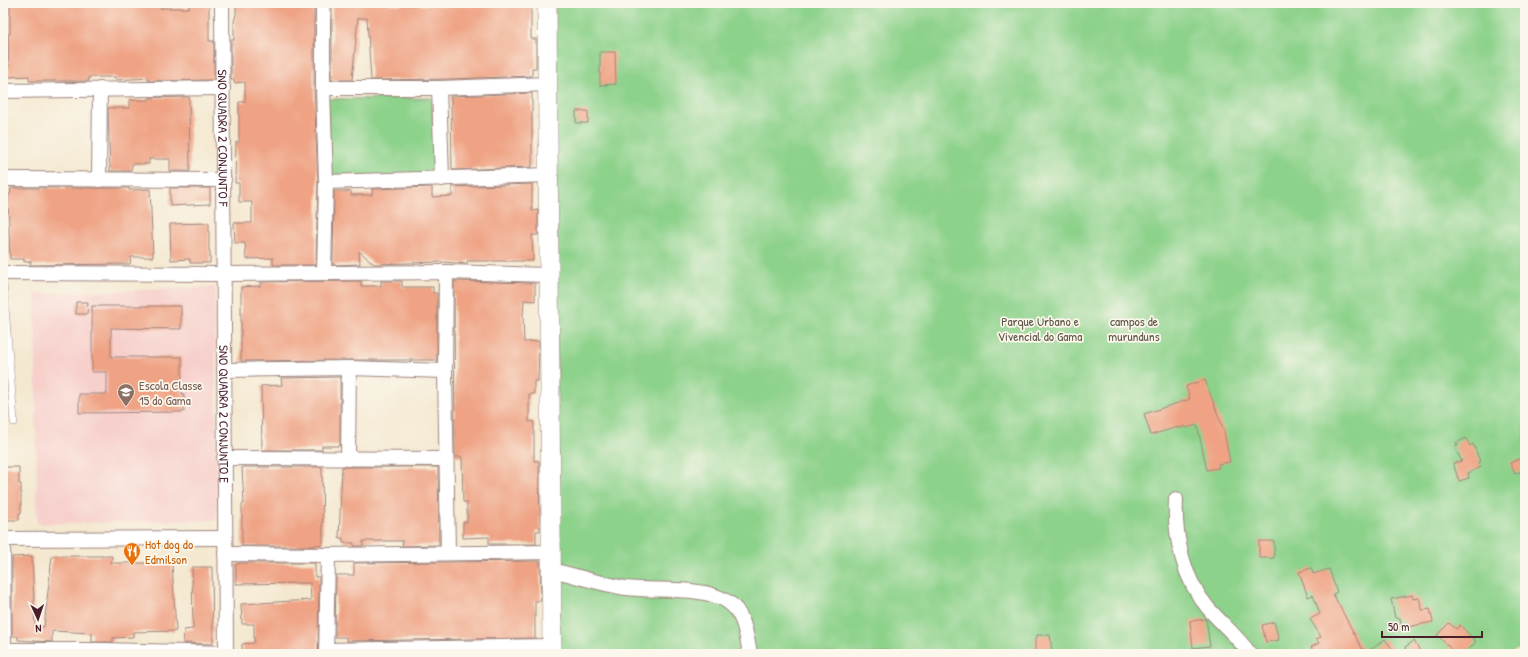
<svg xmlns="http://www.w3.org/2000/svg" width="1528" height="657" font-family="'Patrick Hand',sans-serif">
<rect width="100%" height="100%" fill="#fbf7ec"/>
<filter id="ink" filterUnits="userSpaceOnUse"><feTurbulence type="fractalNoise" baseFrequency=".025" numOctaves="2"/><feDisplacementMap in="SourceGraphic" scale="8" xChannelSelector="R" yChannelSelector="G"/><feConvolveMatrix kernelMatrix="1 2 1 2 8 2 1 2 1" color-interpolation-filters="sRGB"/></filter>
<filter id="wash" filterUnits="userSpaceOnUse"><feTurbulence type="fractalNoise" baseFrequency=".012" numOctaves="4" result="noise"/><feDisplacementMap in="SourceGraphic" scale="16" xChannelSelector="R" yChannelSelector="G"/><feGaussianBlur stdDeviation="0.9" result="paint"/><feColorMatrix in="noise" values="0 0 0 0 0 0 0 0 0 0 0 0 0 0 0 0 0 1.4 0 .05"/><feComposite in="paint" operator="in"/></filter>
<g filter="url(#wash)">
<rect width="100%" height="100%" fill="#f4e8d0"/>
<path fill="#f7d0cc" d="M 215,287 L 217,520 L 37,524 L 35,294 Z"/>
<path fill="#8dd28b" stroke="#6c785b" d="M 555,3 L 1525,3 L 1525,644 L 1509,654 L 559,654 Z
M 432,98 L 435,177 L 331,179 L 327,99 Z"/>
<g id="blocks">
<path fill="#efa384" d="M 10,3 L 160,3 L 160,8 L 189,8 L 189,3 L 209,3 L 209,41 L 214,41 L 214,80 L 149,81 L 149,78 L 116,80 L 116,77 L 89,77 L 89,81 L 29,81 L 29,76 L 9,77 L 8,34 L 10,34 Z
M 236,3 L 314,3 L 314,88 L 318,182 L 316,265 L 273,265 L 273,258 L 246,259 L 245,243 L 235,243 L 234,223 L 252,223 L 252,202 L 239,202 L 239,183 L 235,183 L 236,142 L 239,142 L 239,102 L 245,102 L 245,82 L 234,83 L 234,79 L 231,80 L 231,40 L 234,40 L 234,22 L 236,14 Z
M 332,3 L 390,3 L 390,5 L 438,5 L 438,6 L 491,5 L 491,3 L 531,3 L 531,39 L 536,39 L 536,68 L 532,68 L 532,76 L 450,79 L 371,80 L 367,18 L 358,18 L 352,80 L 332,80 Z
M 600,52 L 615,52 L 616,84 L 600,85 Z
M 532,93 L 532,167 L 452,170 L 451,96 Z
M 189,97 L 190,171 L 170,171 L 170,159 L 149,159 L 149,164 L 132,164 L 131,171 L 110,171 L 108,108 L 129,108 L 129,100 L 149,100 L 149,98 Z
M 576,111 L 588,111 L 588,123 L 576,123 Z
M 532,184 L 532,211 L 538,210 L 538,235 L 532,235 L 533,261 L 467,261 L 467,264 L 443,262 L 374,264 L 359,251 L 360,264 L 333,265 L 334,191 L 351,191 L 351,195 L 372,195 L 372,189 L 432,187 L 432,197 L 452,196 L 452,187 Z
M 11,188 L 129,188 L 129,190 L 150,189 L 153,257 L 131,257 L 130,264 L 30,265 L 31,261 L 24,262 L 24,259 L 10,259 L 8,195 L 10,195 Z
M 170,188 L 210,188 L 210,204 L 170,206 Z
M 209,223 L 209,251 L 210,251 L 210,263 L 190,263 L 190,259 L 171,260 L 170,224 Z
M 361,281 L 361,286 L 381,286 L 381,281 L 402,281 L 402,287 L 433,287 L 433,293 L 437,293 L 437,360 L 349,360 L 241,361 L 241,287 L 261,286 L 261,282 Z
M 454,281 L 535,283 L 535,301 L 524,300 L 523,316 L 524,342 L 539,341 L 538,381 L 534,381 L 534,394 L 529,394 L 529,422 L 534,421 L 534,461 L 539,461 L 540,531 L 536,531 L 536,544 L 489,544 L 489,537 L 463,538 L 463,522 L 467,522 L 467,502 L 463,502 L 462,457 L 455,457 Z
M 76,302 L 88,302 L 87,314 L 76,314 Z
M 92,306 L 181,306 L 181,329 L 111,328 L 111,357 L 182,357 L 182,394 L 184,394 L 184,412 L 79,413 L 79,394 L 107,394 L 107,372 L 92,372 Z
M 340,377 L 340,446 L 322,446 L 322,450 L 262,450 L 261,386 L 282,385 L 281,378 Z
M 1205,380 L 1224,431 L 1230,462 L 1218,464 L 1219,468 L 1207,470 L 1197,425 L 1186,428 L 1185,426 L 1178,429 L 1178,427 L 1151,435 L 1144,414 L 1190,399 L 1186,386 Z
M 1466,438 L 1470,446 L 1473,444 L 1480,461 L 1478,462 L 1481,467 L 1468,473 L 1469,478 L 1459,481 L 1453,463 L 1462,461 L 1454,447 L 1458,446 L 1456,443 Z
M 1519,459 L 1524,470 L 1515,474 L 1510,463 Z
M 3,467 L 19,467 L 19,484 L 21,484 L 21,513 L 19,513 L 19,520 L 3,520 Z
M 242,467 L 322,467 L 323,545 L 315,545 L 315,546 L 242,546 L 242,504 L 244,504 Z
M 342,467 L 438,467 L 439,545 L 402,546 L 403,541 L 363,541 L 363,546 L 354,546 L 354,543 L 343,543 L 343,538 L 339,538 Z
M 1259,541 L 1274,541 L 1274,558 L 1259,558 Z
M 32,556 L 35,627 L 44,627 L 52,556 L 112,556 L 111,563 L 172,563 L 176,631 L 133,632 L 133,637 L 113,638 L 113,642 L 92,642 L 92,633 L 52,631 L 52,642 L 18,640 L 18,636 L 12,636 L 12,557 Z
M 540,561 L 541,601 L 535,601 L 535,638 L 346,641 L 346,637 L 335,637 L 336,575 L 354,575 L 354,563 Z
M 241,563 L 315,563 L 315,577 L 319,577 L 318,654 L 242,654 L 242,644 L 254,643 L 254,624 L 242,624 L 241,604 L 311,600 L 310,583 L 236,584 L 236,564 Z
M 192,567 L 212,567 L 213,644 L 183,643 L 184,630 L 193,629 Z
M 1311,568 L 1313,574 L 1329,569 L 1337,592 L 1333,594 L 1365,654 L 1315,654 L 1311,647 L 1319,643 L 1316,639 L 1321,637 L 1310,619 L 1320,614 L 1313,595 L 1308,597 L 1299,572 Z
M 1412,595 L 1413,599 L 1419,598 L 1422,610 L 1430,609 L 1433,622 L 1402,628 L 1400,618 L 1395,618 L 1391,599 Z
M 1206,619 L 1210,646 L 1193,648 L 1190,621 Z
M 1274,622 L 1279,640 L 1266,642 L 1262,625 Z
M 1449,623 L 1456,629 L 1460,625 L 1476,642 L 1464,654 L 1456,654 L 1437,635 Z
M 1037,635 L 1050,635 L 1052,654 L 1035,654 L 1035,638 L 1037,638 Z
M 1385,639 L 1396,654 L 1365,654 Z
M 1414,641 L 1422,654 L 1407,654 L 1405,647 Z"/>
</g>
</g>
<g filter="url(#ink)">
<use href="#blocks" fill-opacity="0" stroke="#9f847e" stroke-width="1"/>
<g fill="none" stroke-linecap="round" stroke-linejoin="round">
<g stroke="#9f847e" stroke-width="8">
<path id="lane" d="M 3,283 L 14,422"/>
</g>
<g stroke="#9f847e" stroke-width="16">
<g id="street">
<path id="s1" d="M 222,3 C 225,220 223,437 226,654"/>
<path d="M 323,3 L 323,88 L 326,182 L 324,273"/>
<path d="M 323,88 L 439,88 L 548,84"/>
<path d="M 439,88 L 442,179"/>
<path d="M 3,91 L 223,88"/>
<path d="M 3,179 L 224,180"/>
<path d="M 99,180 L 100,89"/>
<path d="M 326,182 L 549,175"/>
<path d="M 446,272 L 445,371 L 448,553"/>
<path d="M 3,273 L 223,274 L 446,272 L 548,275"/>
<path d="M 224,370 L 349,368 L 445,371"/>
<path d="M 224,458 L 446,459"/>
<path d="M 348,459 L 349,368"/>
<path d="M 1176,499 C 1174,536 1183,579 1208,608 C 1222,624 1238,637 1250,654"/>
<path d="M 3,539 L 225,538"/>
<path d="M 3,539 L 4,654"/>
<path d="M 225,554 L 328,555 L 552,552"/>
<path d="M 552,570 C 577,576 601,584 626,588 C 656,592 703,585 728,602 C 744,612 747,637 750,654"/>
<path d="M 4,650 L 101,650 L 226,653"/>
<path d="M 326,650 L 552,646"/>
<path d="M 326,654 L 328,555"/>
</g>
</g>
<g stroke="#9f847e" stroke-width="20">
<path id="secondary" d="M 547,3 L 552,654"/>
</g>
<use href="#lane" stroke="#fff" stroke-width="7"/>
<use href="#street" stroke="#fff" stroke-width="14"/>
<use href="#secondary" stroke="#fff" stroke-width="19"/>
</g>
</g>
<defs>
<g id="school-pin" transform="scale(0.9)"><path d="M0 17L-7.5 6A9.5 9.5 0 1 1 7.5 6Z" fill="#8d6e63" stroke="#fbf7ec"/><path d="M0-5L7-2L0 1L-7-2ZM-4 1L0 2.5L4 1V4Q0 6-4 4Z" fill="#fff"/></g>
<g id="restaurant-pin" transform="scale(0.9)"><path d="M0 17L-7.5 6A9.5 9.5 0 1 1 7.5 6Z" fill="#e8710a" stroke="#fbf7ec"/><path d="M-5-6h1v4h1v-4h1v4h1v-4h1v5L-1.5 .5V6h-2V.5L-5-1ZM5-6V6H3V1.5H1.5Q1.5-4 5-6Z" fill="#fff"/></g>
</defs>
<g fill-rule="evenodd">
<use href="#school-pin" x="126" y="392"/>
<use href="#restaurant-pin" x="132" y="551"/>
</g>
<g text-anchor="middle" stroke-width="3.5" stroke-linejoin="round" paint-order="stroke">
<g font-size="13" fill="#4a1f2b" stroke="#fbf7ec">
<text dy="5" stroke="none"><textPath href="#s1" startOffset="135">SNO QUADRA 2 CONJUNTO F</textPath></text>
<text dy="5" stroke="none"><textPath href="#s1" startOffset="411">SNO QUADRA 2 CONJUNTO E</textPath></text>
</g>
<g font-size="13" fill="#5e5548" stroke="#fbf7ec">
<text x="1040" y="326">Parque Urbano e<tspan x="1040" dy="15">Vivencial do Gama</tspan></text>
<text x="1134" y="326">campos de<tspan x="1134" dy="15">murunduns</tspan></text>
</g>
<g font-size="13" fill="#785e54" stroke="#fbf7ec" text-anchor="start">
<text x="139" y="390">Escola Classe<tspan x="139" dy="15">15 do Gama</tspan></text>
</g>
<g font-size="13" fill="#c56008" stroke="#fbf7ec" text-anchor="start">
<text x="145" y="549">Hot dog do<tspan x="145" dy="15">Edmilson</tspan></text>
</g>
</g>
<rect width="1528" height="657" fill="none" stroke="#fbf7ec" stroke-width="16"/>
<g transform="translate(38 619) rotate(177)" stroke="#fbf7ec" stroke-width="3" paint-order="stroke">
<path d="M0-3L7 15L0 10L-7 15Z" fill="#4a1f2b"/>
<text y="-6" font-size="11" font-weight="bold" text-anchor="middle" fill="#4a1f2b">N</text>
</g>
<path d="M1382 631v6h100v-6" fill="none" stroke="#4a1f2b" stroke-width="2"/>
<text x="1388" y="631" font-size="12" fill="#4a1f2b" stroke="#fbf7ec" stroke-width="3" paint-order="stroke">50 m</text>
</svg>
